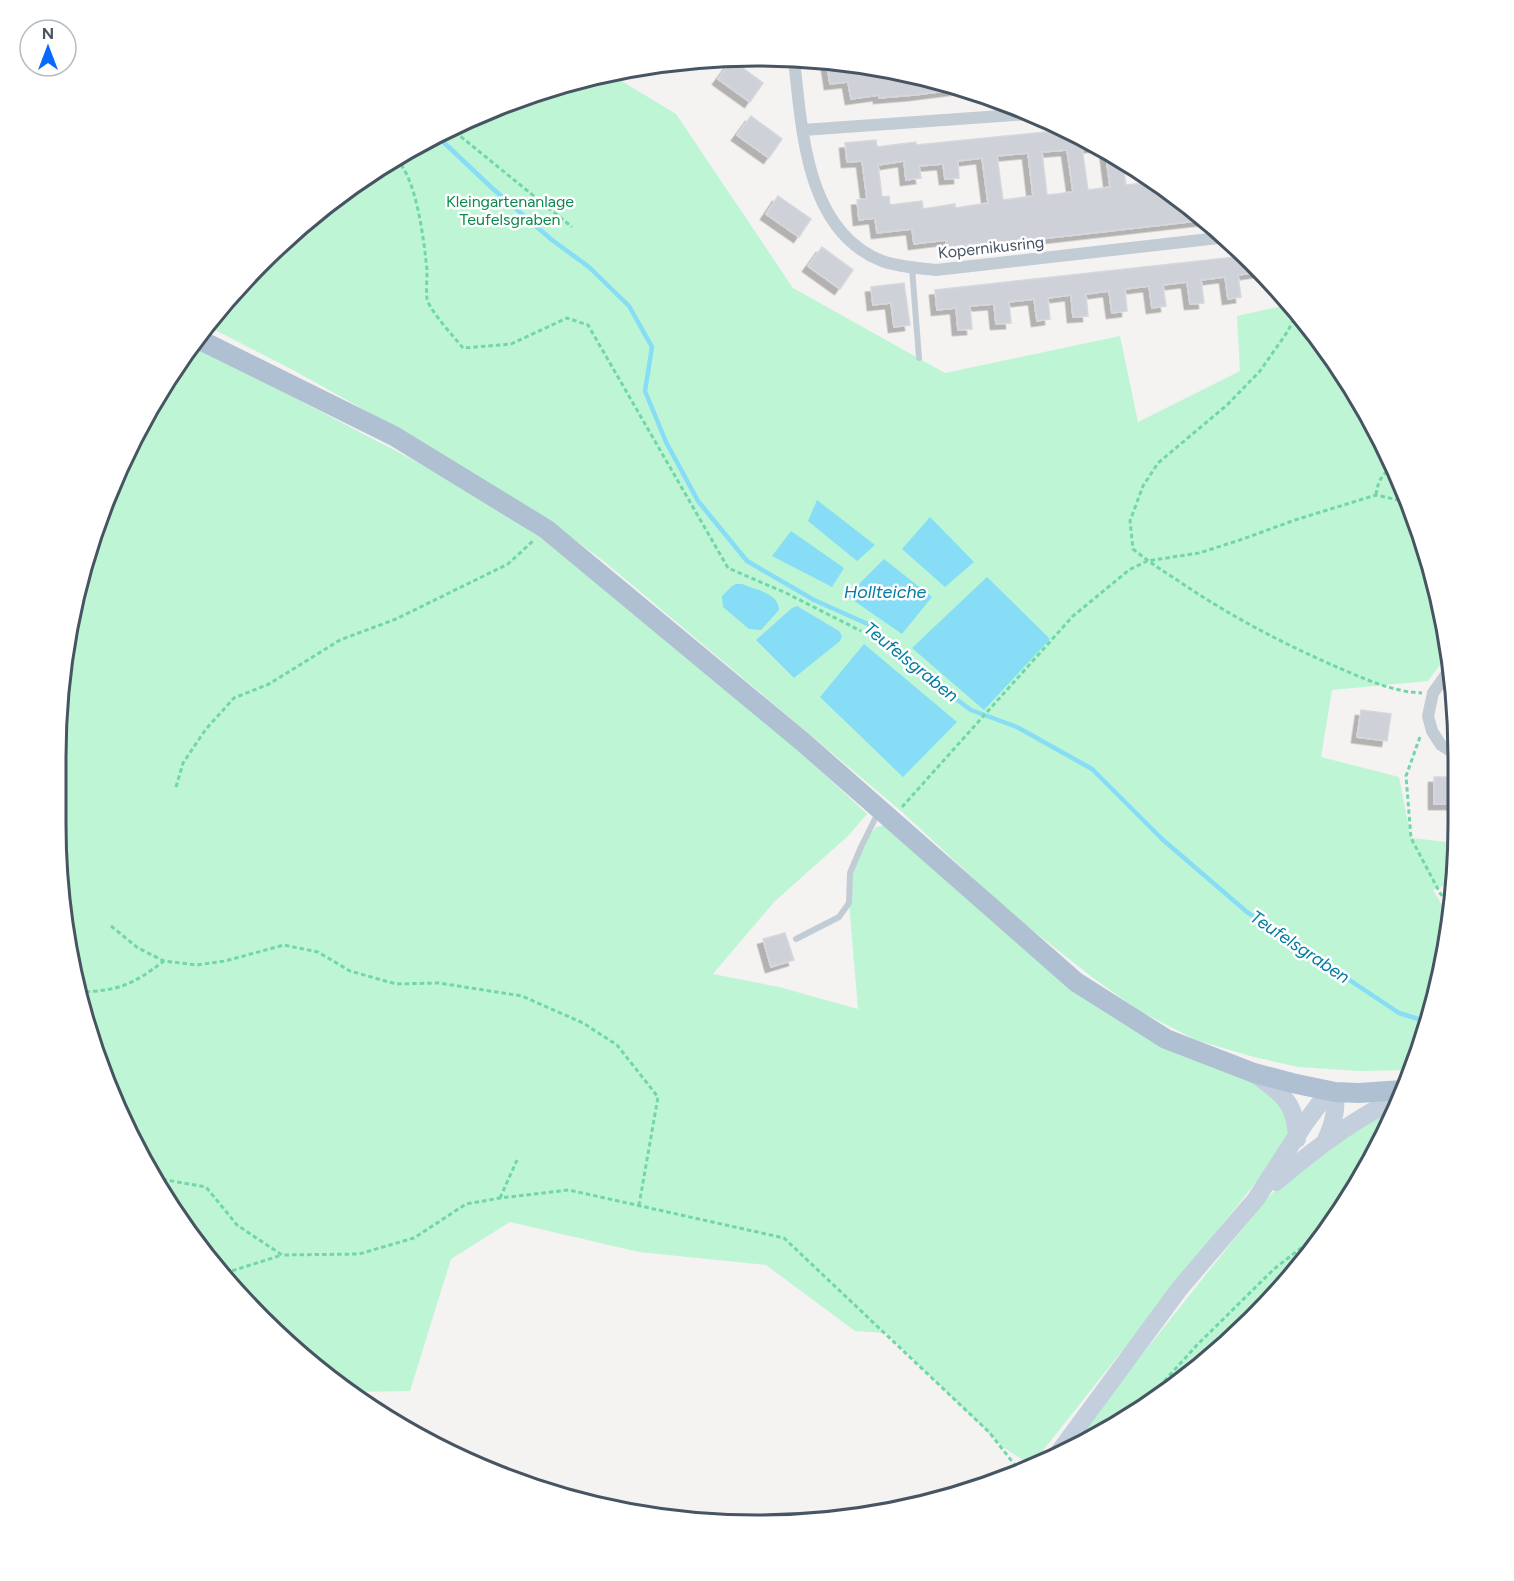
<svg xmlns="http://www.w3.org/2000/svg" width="1514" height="1581" font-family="Figtree,sans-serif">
<defs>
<filter id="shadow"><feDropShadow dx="-5.5" dy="5.5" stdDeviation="0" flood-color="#0004"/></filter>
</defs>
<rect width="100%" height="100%" fill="#f5f2f2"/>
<path fill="#bef5d5" d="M 610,74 L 676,114 L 793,288 L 945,373 L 1120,336 L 1138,422 L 1240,371 L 1237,316 L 1287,305 L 1288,302 L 1313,330 L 1386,446 L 1435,575 L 1448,654 L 1428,681 L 1332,690 L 1321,757 L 1399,777 L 1411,838 L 1457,843 L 1455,881 L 1433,890 L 1449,916 L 1435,1005 L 1410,1070 L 1359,1071 L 1298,1067 L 1254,1057 L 1196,1040 L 1138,1010 L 1092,977 L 1012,914 L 901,811 L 606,563 L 554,524 L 420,441 L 293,370 L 207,326 L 229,295 L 330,201 L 446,128 L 575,80 Z
M 193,345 L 419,463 L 559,546 L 776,729 L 867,814 L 848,836 L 774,902 L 713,974 L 779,987 L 858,1009 L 849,903 L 850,873 L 861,847 L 876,827 L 885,825 L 1048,970 L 1264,1087 C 1290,1109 1296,1120 1280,1152 L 1033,1463 L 1030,1464 L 1004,1448 L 886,1333 L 855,1331 L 766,1265 L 639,1252 L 510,1222 L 451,1259 L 410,1391 L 351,1392 L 294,1351 L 174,1214 L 109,1093 L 69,961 L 56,824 L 61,666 L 93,532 L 149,407 Z
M 1396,1108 L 1386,1135 L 1313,1251 L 1219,1352 L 1107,1432 L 1073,1446 L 1121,1381 L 1267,1198 L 1308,1161 L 1344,1134 Z"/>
<path fill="#87dcf6" d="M 817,500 L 875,545 L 857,561 L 808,521 Z
M 930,517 L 974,562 L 945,587 L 902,549 Z
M 791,531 L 844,568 L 832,587 L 772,556 Z
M 884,559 L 932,597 L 902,634 L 847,596 Z
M 987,577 L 1050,639 L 984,710 L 912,648 Z
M 736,584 L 742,584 C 756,590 779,593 779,610 L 761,630 L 749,629 L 723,607 L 722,596 L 732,586 Z
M 797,606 L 839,631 L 842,636 L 840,641 L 794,678 L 756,640 L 792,608 Z
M 864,644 L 957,722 L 903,777 L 820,697 Z"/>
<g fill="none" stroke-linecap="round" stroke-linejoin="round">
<path stroke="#87dcf6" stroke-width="4.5" d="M 436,135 L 492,188 L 552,240 L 589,267 L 629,306 L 652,347 L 645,391 L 666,442 L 698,501 L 747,561 L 814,600 L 870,625 L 926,677 L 971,710 L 1017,727 L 1092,769 L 1162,839 L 1247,912 L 1399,1013 L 1428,1022"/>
</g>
<path fill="#ced1d8" stroke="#d6d8de" stroke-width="1.5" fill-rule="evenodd" filter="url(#shadow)" d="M 732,60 L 763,83 L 750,102 L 718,79 Z
M 850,62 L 961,88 L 961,89 L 914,95 L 879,98 L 879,95 L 851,99 L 848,82 L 830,84 L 827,65 Z
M 751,116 L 782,139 L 769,158 L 737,135 Z
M 1065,130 L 1100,146 L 1082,148 L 1088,190 L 1110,187 L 1105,148 L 1122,160 L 1126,185 L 1154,182 L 1206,220 L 978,246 L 978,243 L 947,247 L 946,240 L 914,244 L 912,229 L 877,233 L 875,218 L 859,220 L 857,200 L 867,199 L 862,161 L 847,162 L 845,143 L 876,140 L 877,147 L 916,142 L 916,145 ZM 1067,150 L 1073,192 L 1047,195 L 1042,152 ZM 1028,153 L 1033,196 L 1003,200 L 997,156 ZM 982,158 L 988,203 L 955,208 L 955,204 L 923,209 L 922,201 L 890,205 L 889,196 L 882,197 L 878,165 L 904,161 L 906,180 L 921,178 L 919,166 L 943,164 L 945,179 L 959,178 L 958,161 Z
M 778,196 L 811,219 L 799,237 L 766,214 Z
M 822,247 L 853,270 L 840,289 L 808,266 Z
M 1244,256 L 1260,272 L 1238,275 L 1241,297 L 1228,299 L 1225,277 L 1201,280 L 1204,303 L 1190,304 L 1187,282 L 1163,285 L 1166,306 L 1152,308 L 1149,286 L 1125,289 L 1127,311 L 1112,313 L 1109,291 L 1086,294 L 1088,316 L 1073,317 L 1071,295 L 1048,298 L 1050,319 L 1037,321 L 1034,299 L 1009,302 L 1011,323 L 996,324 L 994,304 L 970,306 L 972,329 L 958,330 L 956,308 L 937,310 L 935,290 Z
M 904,283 L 910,325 L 894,327 L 891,303 L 873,305 L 871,287 Z
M 1361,710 L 1391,714 L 1387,741 L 1357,737 Z
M 1434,777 L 1457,777 L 1457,804 L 1434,804 Z
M 785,933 L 794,960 L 771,967 L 763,939 Z"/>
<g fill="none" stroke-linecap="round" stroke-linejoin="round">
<path stroke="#72d7a8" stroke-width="3" stroke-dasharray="4.5 3" stroke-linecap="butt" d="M 449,127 L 572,227
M 396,159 C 417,178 424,242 427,270 C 427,279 426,290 427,299 C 430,311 454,337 463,348 L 511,344 L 567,318 L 588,325 L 728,568 L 786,593 L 861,631
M 1297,312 L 1288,331 L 1260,371 L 1227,405 L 1158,463 L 1143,486 L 1130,521 L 1133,549 C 1150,563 1168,574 1186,586 C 1234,618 1286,645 1339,668 C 1365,679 1393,692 1422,693
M 1376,495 C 1378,481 1381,475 1394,466
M 1420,737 L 1406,776 L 1411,838 L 1440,893 L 1451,908
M 176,787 L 183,763 L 206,729 L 234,698 L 269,684 L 340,640 L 396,619 L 508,564 L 534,540
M 902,807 L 1073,616 L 1129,570 L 1147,561 L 1199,553 L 1240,540 L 1295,520 L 1376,495 L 1407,502
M 111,926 L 138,948 L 164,961 L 197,965 L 225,961 L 284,945 L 318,952 L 350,971 L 396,984 L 439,983 L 522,996 L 583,1023 L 617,1045 L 658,1097 L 639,1205
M 78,992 C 119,991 132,985 164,961
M 155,1178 L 206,1187 L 237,1225 L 282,1255 L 359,1254 L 414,1238 L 466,1204 L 500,1198 L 569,1190 L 784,1238 L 989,1432 L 1018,1469
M 500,1198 L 517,1160
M 225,1273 L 282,1255
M 1139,1409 L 1197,1345 L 1274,1269 L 1328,1227"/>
<path stroke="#c2ccd5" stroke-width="6" d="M 912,268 L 919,358
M 796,939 L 839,917 L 849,903 L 850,873 L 861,847 L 878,813"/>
<path stroke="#c2ccd5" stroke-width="12" d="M 794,60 C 802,128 805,231 882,261 C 899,267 918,268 936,270 L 1227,237
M 803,130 L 1030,114
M 1450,669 L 1433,693 L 1428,716 L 1432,731 L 1441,745 L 1457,755"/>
<path stroke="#c3cfdc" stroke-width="18" d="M 1255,1074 C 1282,1094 1296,1102 1297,1139
M 1325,1142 C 1333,1125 1337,1111 1335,1092
M 1276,1182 C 1314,1149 1355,1118 1400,1097
M 1059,1452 L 1180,1288 L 1256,1199 L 1305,1123 L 1329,1091"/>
<path stroke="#b0c0d3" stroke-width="20" d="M 198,339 L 394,436 L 546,529 L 803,742 L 1076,982 L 1166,1039 L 1254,1073 L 1292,1083 L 1335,1092 L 1359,1093 L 1403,1090"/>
</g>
<g text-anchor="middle" stroke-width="5" stroke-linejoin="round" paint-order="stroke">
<g font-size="16" fill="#0d884e" stroke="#fff">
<text x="510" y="207">Kleingartenanlage<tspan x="510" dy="18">Teufelsgraben</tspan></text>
</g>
<g font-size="16" fill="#475562" stroke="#fff">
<text transform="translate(991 247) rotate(-6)" y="6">Kopernikusring</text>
</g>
<g font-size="18" font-style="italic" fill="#037da3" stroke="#fff">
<text x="885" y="598">Hollteiche</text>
<text transform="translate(911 662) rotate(39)" y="6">Teufelsgraben</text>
<text transform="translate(1300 947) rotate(34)" y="6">Teufelsgraben</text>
</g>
</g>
<path d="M0 0H1514V1581H0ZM757 66H757A691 691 0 0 1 1448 757V824A691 691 0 0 1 757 1515H757A691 691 0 0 1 66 824V757A691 691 0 0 1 757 66Z" fill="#fff" fill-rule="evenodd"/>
<path fill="none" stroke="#475562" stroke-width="3" d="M757 66H757A691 691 0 0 1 1448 757V824A691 691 0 0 1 757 1515H757A691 691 0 0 1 66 824V757A691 691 0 0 1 757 66Z"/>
<g transform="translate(48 48)"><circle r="28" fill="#ffffff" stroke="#b5bbc0" stroke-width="1.5"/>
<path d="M0-4.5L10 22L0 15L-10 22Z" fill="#076afa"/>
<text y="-9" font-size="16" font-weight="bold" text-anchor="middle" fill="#475562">N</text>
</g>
</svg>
